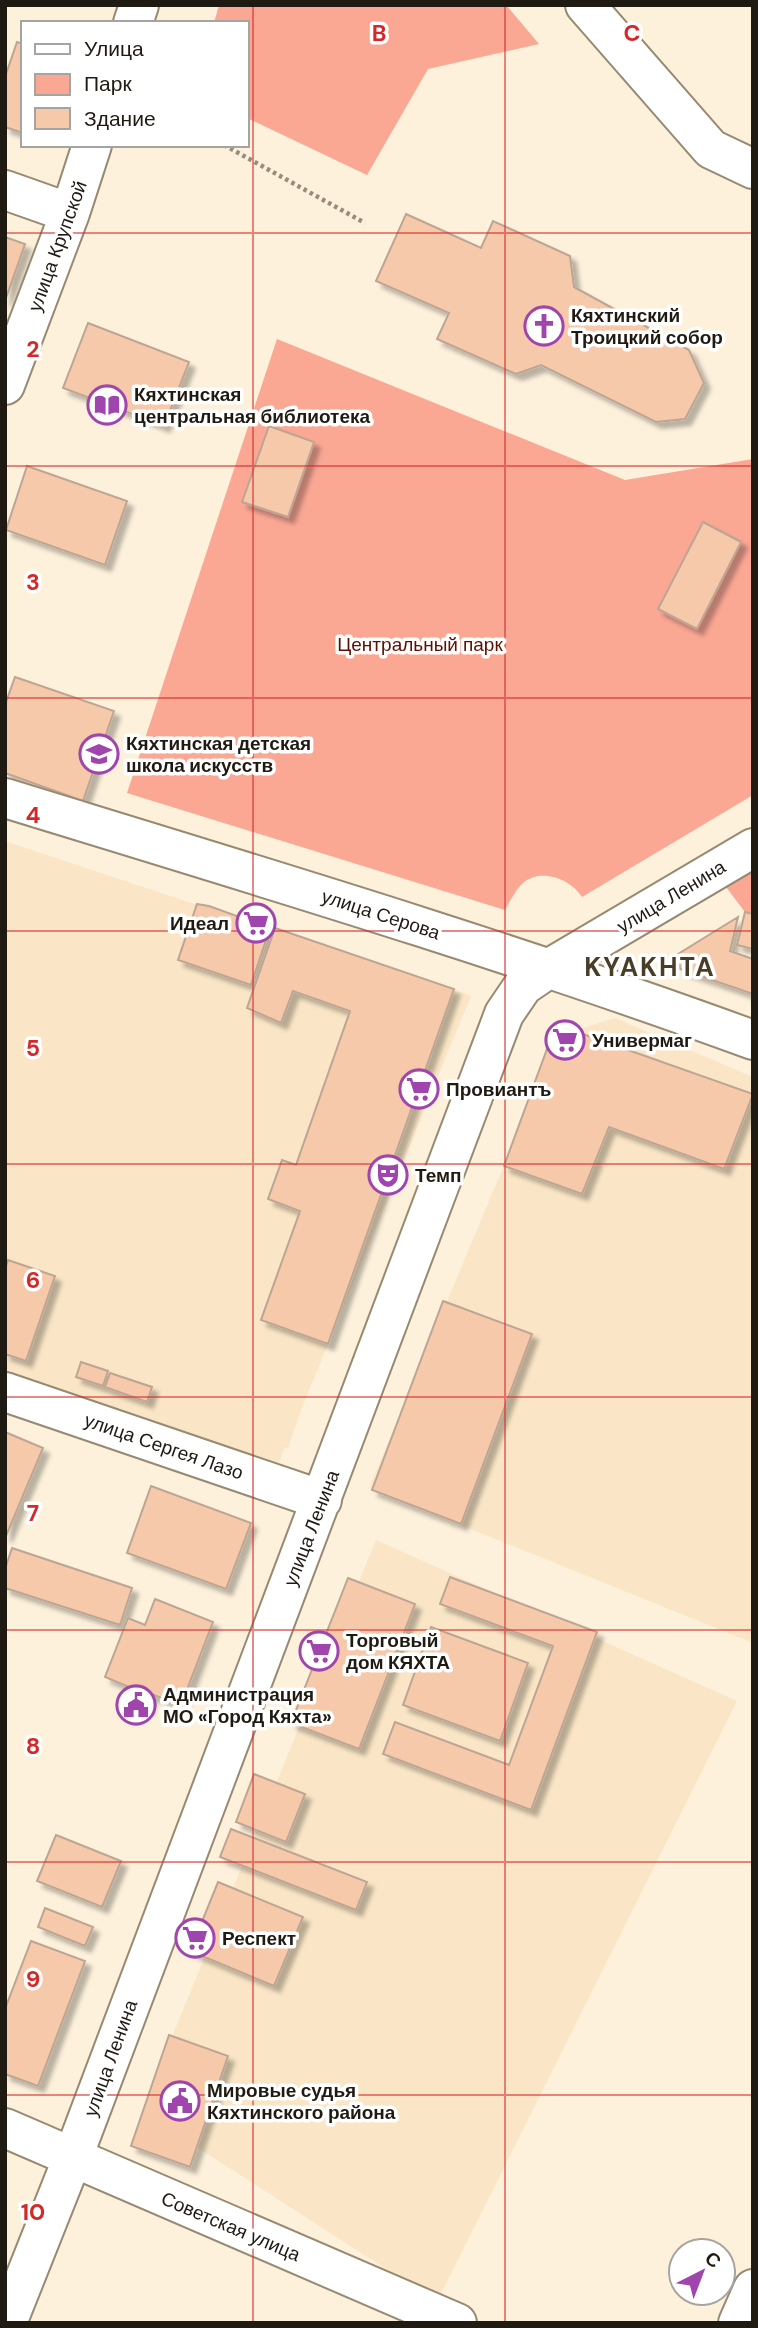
<svg xmlns="http://www.w3.org/2000/svg" width="758" height="2328" font-family="'DM Sans',sans-serif">
<defs>
<filter id="shadow"><feDropShadow dx="6" dy="6" stdDeviation="2" flood-color="#0004"/></filter>
</defs>
<rect width="100%" height="100%" fill="#fdf1dc"/>
<path fill="#fae6c6" d="M 5,841 L 471,996 L 301,1410 L 288,1448 L 285,1447 L 270,1484 L 5,1380 Z
M 615,1018 L 753,1077 L 753,1643 L 369,1488 L 558,1036 Z
M 376,1540 L 737,1701 L 437,2302 L 155,2120 L 171,2039 Z"/>
<path fill="#faa794" d="M 219,5 L 506,5 L 539,44 L 428,69 L 367,175 L 247,118 L 247,23 L 214,23 Z
M 277,339 L 625,480 L 753,459 L 753,795 L 582,897 C 571,879 542,868 524,882 C 516,889 510,901 505,910 L 127,793 Z
M 753,871 L 753,912 L 745,912 L 726,887 Z"/>
<path fill="#f6c9aa" stroke="#bda593" stroke-width="2" filter="url(#shadow)" d="M 17,42 L 23,44 L 23,133 L 5,127 L 5,77 Z
M 406,214 L 481,248 L 493,221 L 570,256 L 574,287 L 689,350 L 704,383 L 685,419 L 656,422 L 541,365 L 516,374 L 437,339 L 449,313 L 376,281 Z
M 5,237 L 25,244 L 5,301 Z
M 88,323 L 189,362 L 164,426 L 63,388 Z
M 269,426 L 314,442 L 288,517 L 242,502 Z
M 27,466 L 127,501 L 105,565 L 6,530 Z
M 703,522 L 741,542 L 697,629 L 658,609 Z
M 15,677 L 114,711 L 83,801 L 5,773 L 5,705 Z
M 197,904 L 209,906 L 270,928 L 251,985 L 178,960 Z
M 745,912 L 753,914 L 753,949 L 737,945 Z
M 738,917 L 730,951 L 753,959 L 753,994 L 680,969 L 678,954 Z
M 275,928 L 454,989 L 328,1344 L 261,1320 L 300,1211 L 268,1199 L 282,1160 L 296,1165 L 350,1011 L 293,991 L 281,1023 L 247,1008 Z
M 580,1033 L 753,1094 L 724,1169 L 609,1127 L 582,1194 L 504,1166 L 547,1049 Z
M 8,1260 L 55,1276 L 26,1361 L 5,1354 L 5,1269 Z
M 443,1301 L 532,1334 L 461,1524 L 372,1490 Z
M 81,1362 L 108,1371 L 103,1386 L 76,1377 Z
M 110,1373 L 152,1387 L 147,1402 L 105,1387 Z
M 5,1432 L 43,1448 L 6,1536 L 5,1536 Z
M 151,1486 L 251,1523 L 226,1589 L 127,1553 Z
M 12,1548 L 132,1588 L 120,1625 L 5,1588 L 5,1569 Z
M 450,1577 L 597,1632 L 531,1810 L 383,1754 L 395,1722 L 509,1765 L 553,1646 L 440,1604 Z
M 348,1578 L 415,1604 L 359,1749 L 291,1723 Z
M 155,1599 L 213,1622 L 181,1705 L 151,1694 L 146,1709 L 124,1700 L 129,1687 L 105,1677 L 128,1618 L 145,1625 Z
M 431,1627 L 528,1663 L 500,1741 L 403,1705 Z
M 254,1774 L 305,1794 L 286,1842 L 236,1822 Z
M 231,1829 L 367,1882 L 356,1910 L 220,1857 Z
M 56,1835 L 121,1861 L 102,1907 L 37,1881 Z
M 218,1882 L 303,1917 L 274,1986 L 190,1951 Z
M 45,1908 L 93,1927 L 85,1946 L 38,1927 Z
M 31,1941 L 85,1961 L 38,2086 L 5,2074 L 5,2009 Z
M 169,2035 L 228,2056 L 190,2167 L 131,2146 Z"/>
<g fill="none" stroke-linecap="round" stroke-linejoin="round">
<g stroke="#978972" stroke-width="42">
<path id="minor" d="M 585,5 L 711,149 L 753,169
M 133,23 L 139,5
M 5,190 L 70,213
M 5,385 L 70,213 L 92,145
M 5,798 C 256,875 507,950 753,1040
M 5,1392 L 322,1500
M 5,2128 L 457,2323
M 7,2323 L 73,2157 L 504,1014 L 523,986 L 548,969 L 753,848
M 738,2323 L 753,2289"/>
</g>
<path stroke="#958c7d" stroke-width="4.5" stroke-dasharray="3.5 3.5" stroke-linecap="butt" d="M 224,145 L 365,223"/>
<use href="#minor" stroke="#fff" stroke-width="38"/>
</g>
<path fill="none" stroke="#d62828" stroke-width="2" stroke-opacity="0.55" d="M 253,5 L 253,2323M 505,5 L 505,2323M 5,233 L 753,233M 5,466 L 753,466M 5,698 L 753,698M 5,931 L 753,931M 5,1164 L 753,1164M 5,1397 L 753,1397M 5,1630 L 753,1630M 5,1862 L 753,1862M 5,2095 L 753,2095"/>
<defs>
<g id="church-ring" transform="scale(2.0125)"><circle r="9.5" fill="#fff" stroke="#a044ae" stroke-width="1.5"/><path d="M-1.2-6h2.4v3.5h3.3v2.4h-3.3V6h-2.4V-.1h-3.3v-2.4h3.3Z" fill="#a044ae"/></g>
<g id="library-ring" transform="scale(2.0125)"><circle r="9.5" fill="#fff" stroke="#a044ae" stroke-width="1.5"/><path d="M-6-4Q-3-5.5-.7-3.5V5Q-3 3-6 4ZM6-4Q3-5.5 .7-3.5V5Q3 3 6 4Z" fill="#a044ae"/></g>
<g id="school-ring" transform="scale(2.0125)"><circle r="9.5" fill="#fff" stroke="#a044ae" stroke-width="1.5"/><path d="M0-5L7-2L0 1L-7-2ZM-4 1L0 2.5L4 1V4Q0 6-4 4Z" fill="#a044ae"/></g>
<g id="supermarket-ring" transform="scale(2.0125)"><circle r="9.5" fill="#fff" stroke="#a044ae" stroke-width="1.5"/><path d="M-6-5.5h2.5l.6 2H6L4.5 2H-2.5L-4.4-4H-6ZM-1.5 3.2a1.3 1.3 0 1 0 .1 0ZM3 3.2a1.3 1.3 0 1 0 .1 0Z" fill="#a044ae"/></g>
<g id="theatre-ring" transform="scale(2.0125)"><circle r="9.5" fill="#fff" stroke="#a044ae" stroke-width="1.5"/><path d="M-5-5.5Q0-4 5-5.5V0Q5 5 0 6Q-5 5-5 0ZM-3.3-2.5H-1v1.5H-3.3ZM1-2.5H3.3v1.5H1ZM-2.8 1Q0 5.5 2.8 1Z" fill="#a044ae"/></g>
<g id="civic-ring" transform="scale(2.0125)"><circle r="9.5" fill="#fff" stroke="#a044ae" stroke-width="1.5"/><path d="M-.6-6.5H3V-4.5H.6V-3L4-1V1h2V6H-6V1h2V-1L-.6-3ZM-1.2 2.5V6h2.4V2.5Z" fill="#a044ae"/></g>
</defs>
<g fill-rule="evenodd">
<use href="#church-ring" x="544" y="326"/>
<use href="#library-ring" x="107" y="405"/>
<use href="#school-ring" x="99" y="754"/>
<use href="#supermarket-ring" x="256" y="923"/>
<use href="#supermarket-ring" x="565" y="1040"/>
<use href="#supermarket-ring" x="419" y="1089"/>
<use href="#theatre-ring" x="388" y="1175"/>
<use href="#supermarket-ring" x="319" y="1651"/>
<use href="#civic-ring" x="136" y="1705"/>
<use href="#supermarket-ring" x="195" y="1938"/>
<use href="#civic-ring" x="180" y="2101"/>
</g>
<g text-anchor="middle" stroke-width="7" stroke-linejoin="round" paint-order="stroke">
<g font-size="19" fill="#201b12" stroke="#fff">
<text transform="translate(57 246) rotate(-70)" y="7">улица Крупской</text>
<text transform="translate(671 896) rotate(-31)" y="7">улица Ленина</text>
<text transform="translate(381 914) rotate(18)" y="7">улица Серова</text>
<text transform="translate(164 1446) rotate(19)" y="7">улица Сергея Лазо</text>
<text transform="translate(311 1528) rotate(-69)" y="7">улица Ленина</text>
<text transform="translate(110 2058) rotate(-70)" y="7">улица Ленина</text>
<text transform="translate(231 2226) rotate(23)" y="7">Советская улица</text>
</g>
<g font-size="19" font-weight="bold" fill="#201b12" stroke="#fff" text-anchor="start">
<text x="571" y="322">Кяхтинский<tspan x="571" dy="22">Троицкий собор</tspan></text>
<text x="134" y="401">Кяхтинская<tspan x="134" dy="22">центральная библиотека</tspan></text>
<text x="126" y="750">Кяхтинская детская<tspan x="126" dy="22">школа искусств</tspan></text>
<text x="229" y="930" text-anchor="end">Идеал</text>
<text x="592" y="1047">Универмаг</text>
<text x="446" y="1096">Провиантъ</text>
<text x="415" y="1182">Темп</text>
<text x="346" y="1647">Торговый<tspan x="346" dy="22">дом КЯХТА</tspan></text>
<text x="163" y="1701">Администрация<tspan x="163" dy="22">МО «Город Кяхта»</tspan></text>
<text x="222" y="1945">Респект</text>
<text x="207" y="2097">Мировые судья<tspan x="207" dy="22">Кяхтинского района</tspan></text>
</g>
<g font-size="19" fill="#5d1001" stroke="#fff">
<text x="420" y="651">Центральный парк</text>
</g>
<g font-size="26" font-weight="bold" letter-spacing="2" fill="#493d27" stroke="#fff">
<text x="650" y="976">KYAKHTA</text>
</g>
</g>
<g font-size="23" text-anchor="middle" font-weight="bold" fill="#d62828" stroke="#fff" stroke-width="7" stroke-linejoin="round" paint-order="stroke">
<text x="379" y="41">B</text>
<text x="632" y="41">C</text>
<text x="33" y="357">2</text>
<text x="33" y="590">3</text>
<text x="33" y="823">4</text>
<text x="33" y="1056">5</text>
<text x="33" y="1288">6</text>
<text x="33" y="1521">7</text>
<text x="33" y="1754">8</text>
<text x="33" y="1987">9</text>
<text x="33" y="2220">10</text>
</g>
<rect width="758" height="2328" fill="none" stroke="#201b12" stroke-width="14"/>
<rect x="21" y="21" width="228" height="126" fill="#ffffff" stroke="#a6a4a0" stroke-width="2"/>
<rect x="35" y="44" width="35" height="10" fill="#ffffff" stroke="#a6a4a0" stroke-width="2"/>
<text x="84" y="56" font-size="21" fill="#201b12">Улица</text>
<rect x="35" y="74" width="35" height="21" fill="#faa794" stroke="#a6a4a0" stroke-width="2"/>
<text x="84" y="91" font-size="21" fill="#201b12">Парк</text>
<rect x="35" y="108" width="35" height="21" fill="#f6c9aa" stroke="#a6a4a0" stroke-width="2"/>
<text x="84" y="126" font-size="21" fill="#201b12">Здание</text>
<g transform="translate(702 2272) rotate(42)"><circle r="33" fill="#ffffff" stroke="#a6a4a0" stroke-width="2"/>
<path d="M0-5L12 26L0 18L-12 26Z" fill="#a044ae"/>
<text y="-10" font-size="19" font-weight="bold" text-anchor="middle" fill="#201b12">С</text>
</g>
</svg>
